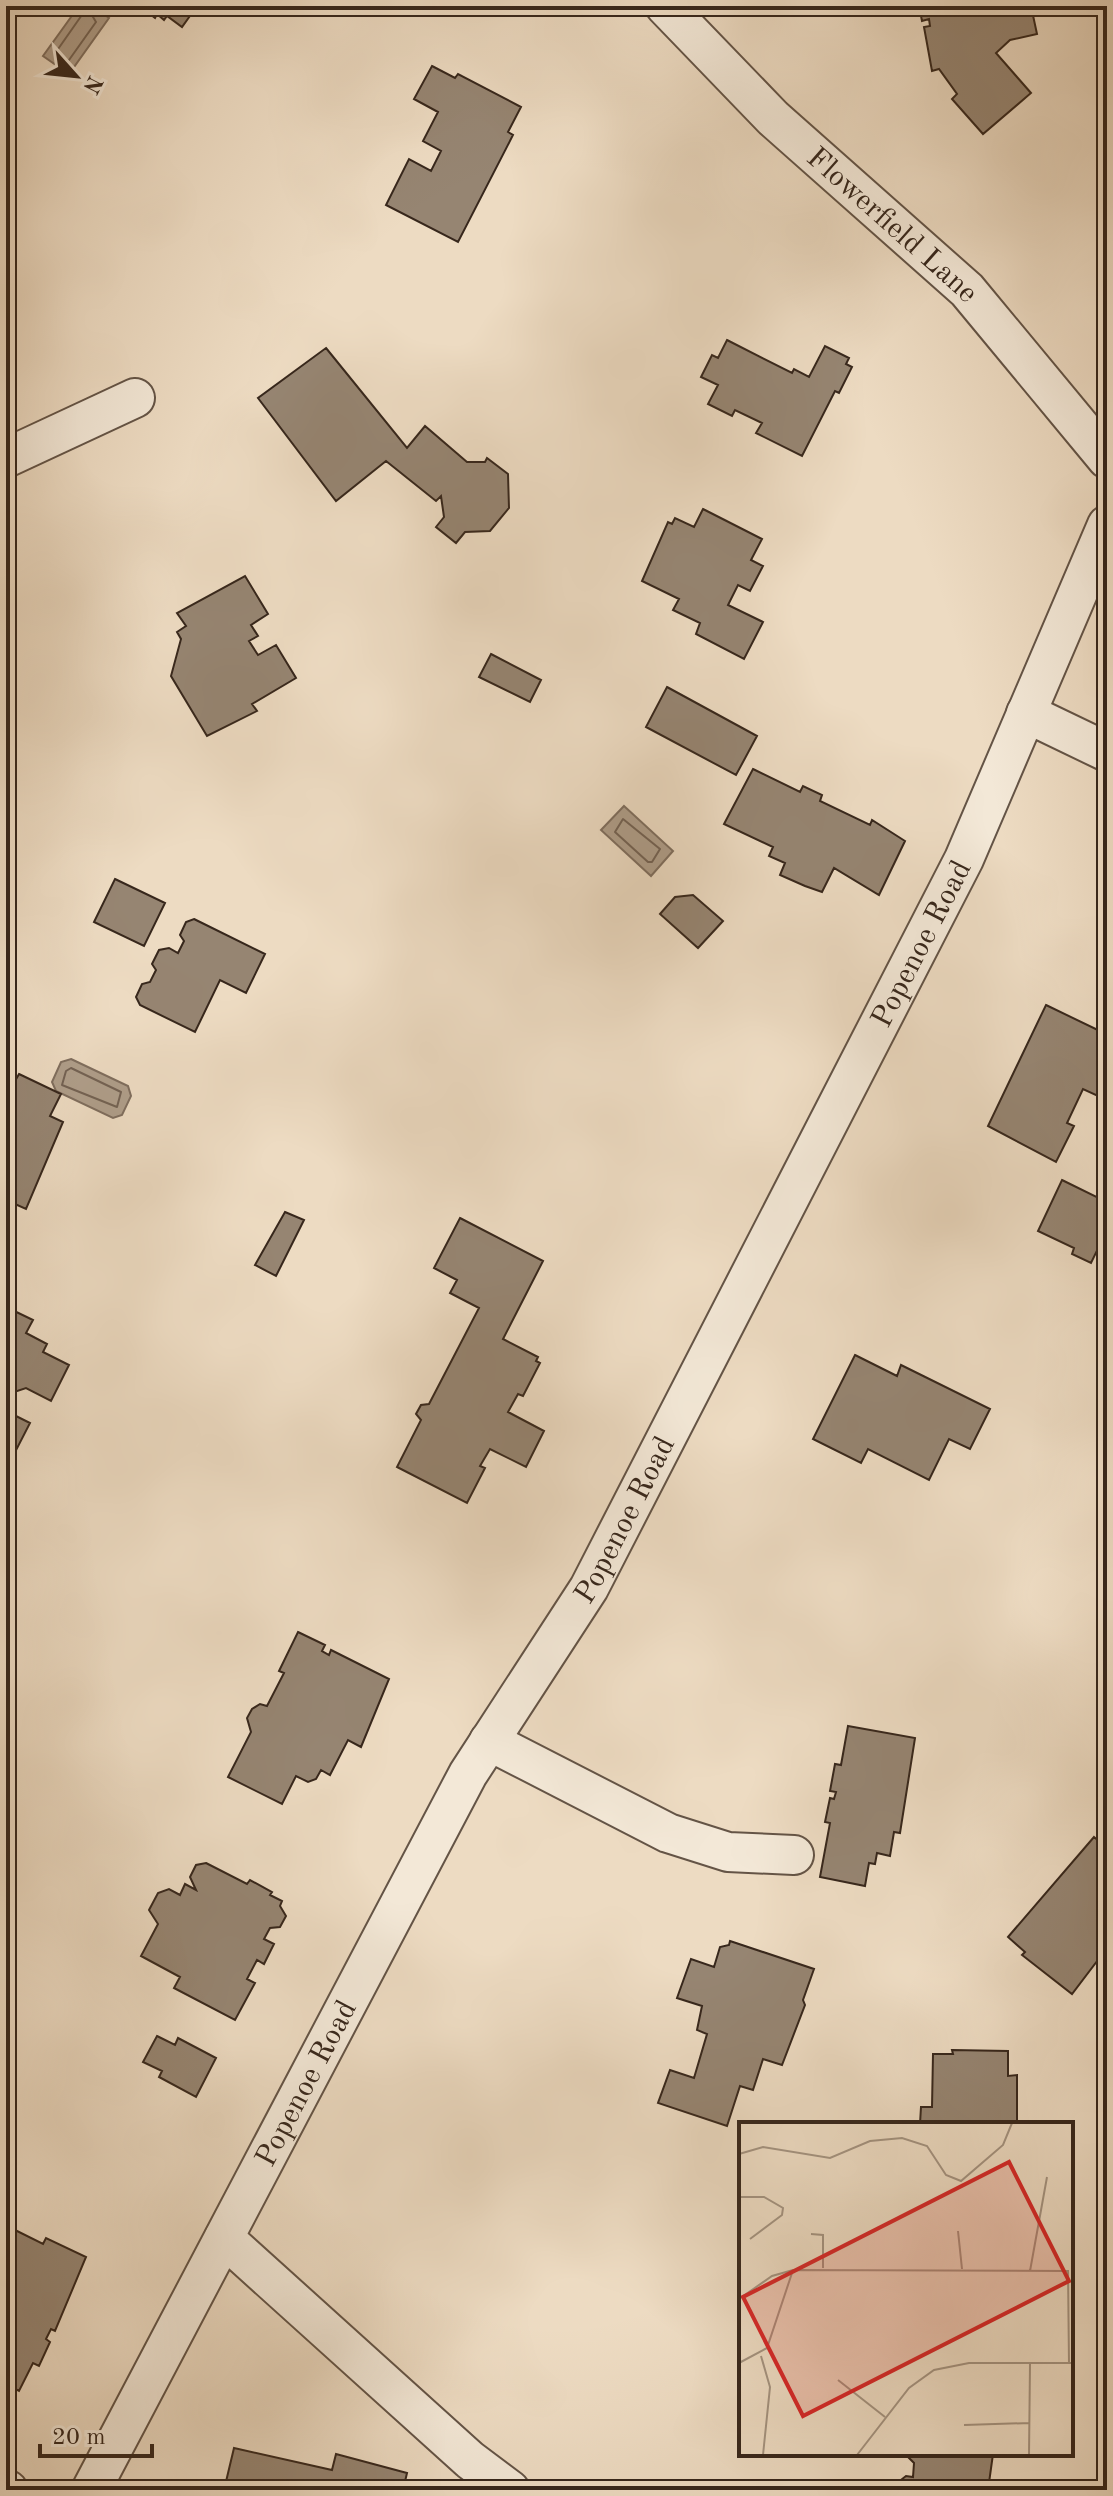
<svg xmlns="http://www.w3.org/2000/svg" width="1113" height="2496" font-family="'Old Standard TT',serif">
<rect width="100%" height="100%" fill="#eddbc2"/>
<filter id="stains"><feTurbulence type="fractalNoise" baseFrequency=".0025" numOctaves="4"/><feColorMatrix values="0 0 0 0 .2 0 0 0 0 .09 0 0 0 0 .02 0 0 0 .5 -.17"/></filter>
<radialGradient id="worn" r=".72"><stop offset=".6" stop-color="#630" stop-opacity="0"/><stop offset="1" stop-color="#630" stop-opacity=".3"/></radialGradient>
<path fill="#af9e8a" stroke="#7f6e5e" stroke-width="2" d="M 79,6 L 93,6 L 109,18 L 69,74 L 43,56 Z
M 624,806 L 673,851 L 651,876 L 601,830 Z
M 71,1059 L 128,1086 L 131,1096 L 122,1115 L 113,1118 L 56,1091 L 52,1082 L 61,1062 Z"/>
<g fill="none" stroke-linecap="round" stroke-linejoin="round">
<path stroke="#736253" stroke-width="2" d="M 84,12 L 90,12 L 96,22 L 69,60 L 64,61 L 56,52 Z
M 623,819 L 660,849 L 652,862 L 648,862 L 615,832 Z
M 71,1068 L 121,1092 L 117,1107 L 62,1085 L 66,1071 Z"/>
</g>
<path fill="#968572" stroke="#37271c" stroke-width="2" d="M 197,6 L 182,27 L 167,16 L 164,20 L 157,14 L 155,18 L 141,7 Z
M 919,6 L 1031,6 L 1037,34 L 1010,40 L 996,53 L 1031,93 L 983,134 L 952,99 L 957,94 L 939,69 L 932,71 L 924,27 L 930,26 L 929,19 L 922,21 Z
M 432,66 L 455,78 L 458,74 L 521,107 L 508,132 L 513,135 L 458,242 L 386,205 L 409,159 L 431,171 L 441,151 L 423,141 L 438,112 L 414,99 Z
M 727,340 L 792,373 L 794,369 L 809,377 L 825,346 L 849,358 L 846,364 L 852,367 L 839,393 L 835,391 L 802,456 L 756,433 L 762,423 L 735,410 L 732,416 L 708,404 L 718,385 L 701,377 L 712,355 L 718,358 Z
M 326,348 L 407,448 L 425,426 L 467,462 L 485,462 L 487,458 L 508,474 L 509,508 L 490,531 L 465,532 L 456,543 L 436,527 L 444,517 L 441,496 L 436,501 L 386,461 L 336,501 L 258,398 Z
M 703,509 L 762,539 L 751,560 L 763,566 L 750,591 L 738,585 L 728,605 L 763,622 L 744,659 L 696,634 L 700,623 L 673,610 L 679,599 L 642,581 L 668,522 L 672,524 L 675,518 L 694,527 Z
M 245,576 L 268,614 L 251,625 L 258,636 L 249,641 L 258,655 L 276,645 L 296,678 L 252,704 L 257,711 L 207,736 L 171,676 L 181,639 L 177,632 L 186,626 L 177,613 Z
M 491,654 L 541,680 L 530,702 L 479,677 Z
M 667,687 L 757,736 L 736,775 L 646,727 Z
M 753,769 L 800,792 L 803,786 L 822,795 L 820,801 L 870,825 L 872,820 L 905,841 L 879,895 L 834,868 L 822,892 L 805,886 L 780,875 L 785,863 L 769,856 L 773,847 L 724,824 Z
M 115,879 L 165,903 L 144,946 L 94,922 Z
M 693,895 L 723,921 L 698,948 L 660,914 L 675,897 Z
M 194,919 L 265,954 L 246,993 L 220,980 L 195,1032 L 140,1005 L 136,997 L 142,984 L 150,982 L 156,970 L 152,964 L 159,950 L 169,948 L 178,953 L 184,941 L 180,935 L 186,922 Z
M 1046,1005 L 1104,1033 L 1107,1031 L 1107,1078 L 1098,1096 L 1083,1089 L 1067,1123 L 1074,1126 L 1056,1162 L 988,1126 Z
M 19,1074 L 61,1094 L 50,1116 L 63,1122 L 26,1209 L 6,1200 L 6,1097 Z
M 1062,1180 L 1107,1202 L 1107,1230 L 1091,1263 L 1072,1254 L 1074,1248 L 1038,1231 Z
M 285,1212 L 304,1220 L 276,1276 L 255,1265 Z
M 460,1218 L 543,1261 L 503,1339 L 538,1357 L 536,1361 L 540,1363 L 523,1396 L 518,1394 L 508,1412 L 544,1431 L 526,1467 L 490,1449 L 480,1466 L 485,1468 L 467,1503 L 397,1467 L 421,1420 L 416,1414 L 421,1405 L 429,1404 L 479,1308 L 450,1293 L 457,1280 L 434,1268 Z
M 6,1307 L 33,1320 L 26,1333 L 47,1344 L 43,1352 L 69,1365 L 51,1401 L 26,1388 L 14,1392 L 6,1410 Z
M 855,1355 L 897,1376 L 901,1365 L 990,1409 L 970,1449 L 949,1439 L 929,1480 L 868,1449 L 861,1463 L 813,1439 Z
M 6,1411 L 30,1423 L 10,1462 L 6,1460 Z
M 298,1632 L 325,1645 L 322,1651 L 329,1655 L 331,1650 L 389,1679 L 361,1747 L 348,1740 L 330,1775 L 321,1770 L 316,1779 L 308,1782 L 296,1776 L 282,1804 L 228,1777 L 251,1732 L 247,1718 L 252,1709 L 260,1704 L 267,1706 L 284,1673 L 279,1671 Z
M 848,1726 L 915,1738 L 900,1833 L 894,1832 L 890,1856 L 877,1853 L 875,1864 L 869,1863 L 865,1886 L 820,1877 L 830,1823 L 825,1822 L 830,1798 L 834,1799 L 836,1792 L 830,1791 L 835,1764 L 841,1765 Z
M 1094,1837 L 1107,1848 L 1107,1948 L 1072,1994 L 1022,1955 L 1025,1952 L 1008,1937 Z
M 206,1863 L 247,1884 L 250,1880 L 272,1892 L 270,1895 L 282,1901 L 280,1906 L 286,1916 L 280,1927 L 270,1928 L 264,1939 L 274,1944 L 264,1964 L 257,1960 L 247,1979 L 255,1983 L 235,2020 L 174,1988 L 180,1977 L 141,1956 L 158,1924 L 149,1910 L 158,1893 L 169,1889 L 180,1895 L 185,1884 L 196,1890 L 190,1877 L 196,1865 Z
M 730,1941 L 814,1969 L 803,2000 L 805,2005 L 782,2065 L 763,2059 L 753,2090 L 740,2086 L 727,2126 L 658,2103 L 670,2070 L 694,2078 L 707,2034 L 697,2030 L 702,2006 L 677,1998 L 691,1959 L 714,1967 L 720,1947 L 729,1945 Z
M 157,2036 L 175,2045 L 178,2038 L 216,2058 L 196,2097 L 159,2077 L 162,2071 L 143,2062 Z
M 952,2050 L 1008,2051 L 1008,2076 L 1017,2075 L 1017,2124 L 920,2124 L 921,2107 L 932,2107 L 933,2054 L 953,2054 Z
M 11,2228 L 43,2244 L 46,2238 L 86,2257 L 55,2331 L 51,2329 L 46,2339 L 50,2342 L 39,2366 L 33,2363 L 19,2391 L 6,2384 L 6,2237 Z
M 234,2448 L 332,2470 L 336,2454 L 407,2473 L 403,2490 L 224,2490 Z
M 993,2454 L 988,2490 L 895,2490 L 897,2483 L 906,2476 L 913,2477 L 914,2463 L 905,2454 Z"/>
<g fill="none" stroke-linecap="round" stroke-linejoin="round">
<g stroke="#645446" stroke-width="42">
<g id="minor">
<path id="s1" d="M 665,6 L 773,118 L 967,290 L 1107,459"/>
<path d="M 6,458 L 135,398"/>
<path d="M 1026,713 L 1107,752"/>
<path d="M 489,1741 L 668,1833 L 728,1852 L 794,1855"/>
<path d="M 224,2238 L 470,2460 L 510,2490"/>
<path d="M 6,2489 L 8,2490"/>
<path id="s2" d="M 91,2490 L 468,1774 L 589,1588 L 964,859 L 1107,525"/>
</g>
</g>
<use href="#minor" stroke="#f3e8d7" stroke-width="38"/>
</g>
<g text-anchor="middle" stroke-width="8" stroke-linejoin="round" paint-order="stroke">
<g font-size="30" fill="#37271c" stroke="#f3e8d7">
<text dy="10" stroke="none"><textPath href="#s1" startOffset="316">Flowerfield Lane</textPath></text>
<text dy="10" stroke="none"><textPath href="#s2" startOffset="1756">Popenoe Road</textPath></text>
<text dy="10" stroke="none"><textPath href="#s2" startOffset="1108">Popenoe Road</textPath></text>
<text dy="10" stroke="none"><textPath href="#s2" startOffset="460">Popenoe Road</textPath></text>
</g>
</g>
<g transform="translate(739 2122)">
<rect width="334" height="334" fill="#eddbc2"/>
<path fill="none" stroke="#a49380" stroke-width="2" d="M 0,32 L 24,25 L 91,36 L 131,19 L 163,16 L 188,24 L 207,53 L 222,59 L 264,23 L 273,1M 0,75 L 25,75 L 44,86 L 43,93 L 11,117M 219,109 L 223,147M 72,112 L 84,113 L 84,146M 291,149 L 308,55M 0,177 L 33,154 L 54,148 L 329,149 L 330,241M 22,234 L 31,265 L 24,333M 0,241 L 28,226 L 54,148M 99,258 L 146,295M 225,303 L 291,301M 118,333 L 170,266 L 195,248 L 230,241 L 334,241M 290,333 L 291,242"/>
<path fill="#d62828" fill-opacity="0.15" stroke="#d62828" stroke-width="4" d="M 270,40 L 330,159 L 64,294 L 4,175 Z"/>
<rect width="334" height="334" fill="none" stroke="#37271c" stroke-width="4"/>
</g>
<rect width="1113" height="2496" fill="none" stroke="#eddbc2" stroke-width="32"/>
<rect x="8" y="8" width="1097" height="2480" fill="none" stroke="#37271c" stroke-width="4"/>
<rect x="16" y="16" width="1081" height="2464" fill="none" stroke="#37271c" stroke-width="2"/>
<g transform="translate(76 76) rotate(117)" stroke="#f3e8d7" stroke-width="6" paint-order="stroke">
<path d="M0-6L14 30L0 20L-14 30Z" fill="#37271c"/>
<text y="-12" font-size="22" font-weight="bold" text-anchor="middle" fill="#37271c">N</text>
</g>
<path d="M40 2444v12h112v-12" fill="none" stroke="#37271c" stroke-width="4"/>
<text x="52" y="2444" font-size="24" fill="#37271c" stroke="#f3e8d7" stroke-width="6" paint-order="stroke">20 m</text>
<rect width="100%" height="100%" filter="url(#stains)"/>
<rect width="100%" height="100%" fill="url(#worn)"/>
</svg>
